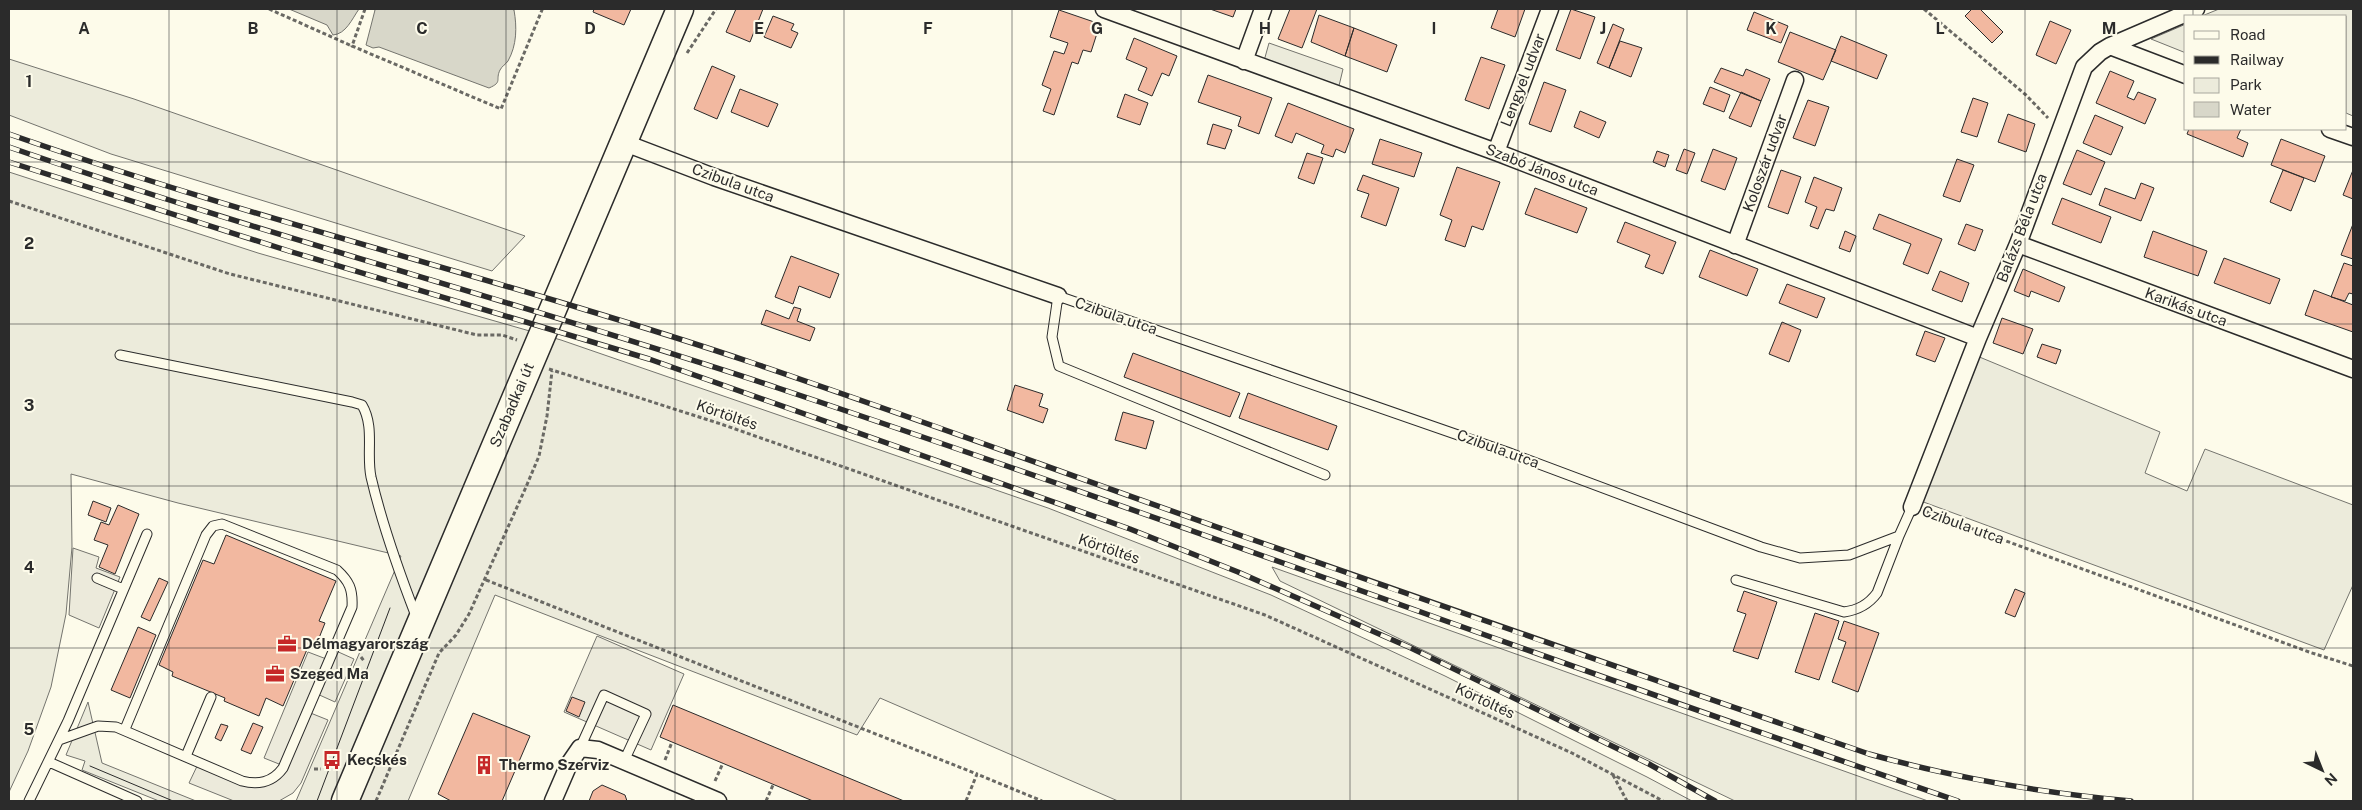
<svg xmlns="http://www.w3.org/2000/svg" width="2362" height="810" font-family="'Public Sans',sans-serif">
<rect width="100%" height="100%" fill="#fdfbea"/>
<path fill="#ecebdb" stroke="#74746e" d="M 2219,9 L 2353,9 L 2353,116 L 2346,113 L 2346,16 L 2202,16 Z
M 2186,24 L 2186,53 L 2151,39 Z
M 1269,43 L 1343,69 L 1338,90 L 1264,61 Z
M 9,59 L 134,99 L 525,236 L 492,271 L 111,154 L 9,115 Z
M 9,172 L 258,253 L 561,340 L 1048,508 L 1271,595 L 1445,676 L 1647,777 L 1692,801 L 1118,801 L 880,698 L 857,735 L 495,595 L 408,801 L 296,801 L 401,556 L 178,503 L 71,474 L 72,547 L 66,614 L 51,687 L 28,751 L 9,792 Z
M 1965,351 L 2160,432 L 2145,473 L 2187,491 L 2205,449 L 2353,505 L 2353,585 L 2324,650 L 1910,497 Z
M 1272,567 L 1928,801 L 1735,801 L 1280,581 Z
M 88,702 L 102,763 L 196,801 L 159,801 L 82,770 L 85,761 L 66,755 Z"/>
<path fill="#eceadb" stroke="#74746e" d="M 73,548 L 99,557 L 96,568 L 120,577 L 99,628 L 69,615 Z
M 597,636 L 684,674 L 651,750 L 564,712 Z
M 334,650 L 354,659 L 335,702 L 315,693 L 308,712 L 328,720 L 301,783 L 293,793 L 279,801 L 234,801 L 189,783 L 199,762 L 257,784 L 284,766 L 264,758 L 308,652 L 329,660 Z"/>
<path fill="#d8d7c9" stroke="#74746e" d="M 289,9 L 359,9 C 352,19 346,34 333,35 L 327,25 Z
M 373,9 L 511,9 L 514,10 C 517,27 517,45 508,61 C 506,64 502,66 500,70 C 495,80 503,82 489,88 L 379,47 L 373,48 L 366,45 L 375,10 Z"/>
<path fill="#f2b8a0" stroke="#2b2b2b" d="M 594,9 L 631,9 L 624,25 L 593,12 Z
M 736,9 L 763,9 L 750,42 L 726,32 Z
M 1210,9 L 1236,9 L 1233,17 Z
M 1290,9 L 1317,9 L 1302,48 L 1278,39 Z
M 1498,9 L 1525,9 L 1515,37 L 1491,28 Z
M 1571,9 L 1595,17 L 1580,59 L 1556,50 Z
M 1972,9 L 1980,9 L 2003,32 L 1992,43 L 1965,16 Z
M 1059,10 L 1100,24 L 1091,52 L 1083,50 L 1078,64 L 1072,62 L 1054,115 L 1043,111 L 1051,89 L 1042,85 L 1054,51 L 1064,54 L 1068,43 L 1050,37 Z
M 1754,12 L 1788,26 L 1781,43 L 1747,30 Z
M 1319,15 L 1354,28 L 1345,56 L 1311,42 Z
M 773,16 L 794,24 L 791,30 L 798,33 L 791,48 L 764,37 Z
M 2050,21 L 2071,30 L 2056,64 L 2036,55 Z
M 1613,24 L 1624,29 L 1609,68 L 1597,63 Z
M 1354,28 L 1397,45 L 1387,72 L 1345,56 Z
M 1790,32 L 1836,50 L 1823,80 L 1778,62 Z
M 1841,36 L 1887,55 L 1877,79 L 1831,61 Z
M 1134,38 L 1177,56 L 1169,76 L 1162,73 L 1152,96 L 1138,90 L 1147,68 L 1126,59 Z
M 1620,41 L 1642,48 L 1631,77 L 1609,68 Z
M 1481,57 L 1505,65 L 1489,109 L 1465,100 Z
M 712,66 L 735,76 L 717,119 L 694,109 Z
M 1721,68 L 1743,76 L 1746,69 L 1770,79 L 1761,101 L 1714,82 Z
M 2110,71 L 2134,81 L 2127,97 L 2134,100 L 2138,92 L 2156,99 L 2145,124 L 2096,103 Z
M 1208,75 L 1272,98 L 1259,134 L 1238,126 L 1241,117 L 1198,102 Z
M 1544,82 L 1566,90 L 1551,132 L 1529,124 Z
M 1710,87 L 1730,95 L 1724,112 L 1703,104 Z
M 740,89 L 778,104 L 768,127 L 731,112 Z
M 1741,92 L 1761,101 L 1751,127 L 1729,118 Z
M 1125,94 L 1148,103 L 1140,125 L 1117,117 Z
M 1973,98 L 1988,103 L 1977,137 L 1961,132 Z
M 1808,100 L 1829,107 L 1815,146 L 1793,138 Z
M 1288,103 L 1354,129 L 1345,153 L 1336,149 L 1333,157 L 1321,153 L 1324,145 L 1296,133 L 1292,143 L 1275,136 Z
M 1580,111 L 1606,122 L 1599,138 L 1574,127 Z
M 2008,114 L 2035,124 L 2026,152 L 1998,142 Z
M 2095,115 L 2123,127 L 2111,155 L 2083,143 Z
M 1213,124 L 1232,130 L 1225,149 L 1207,144 Z
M 2189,129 L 2241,129 L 2237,138 L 2248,143 L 2243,157 L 2187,134 Z
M 1380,139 L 1422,153 L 1414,177 L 1372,164 Z
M 2281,139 L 2325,156 L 2315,182 L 2271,165 Z
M 1684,149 L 1695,153 L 1687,174 L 1676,170 Z
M 1713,149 L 1737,158 L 1725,190 L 1701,181 Z
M 2077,150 L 2105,162 L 2091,195 L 2063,184 Z
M 1657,151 L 1669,155 L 1665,167 L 1653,162 Z
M 1307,153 L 1323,158 L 1314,184 L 1298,178 Z
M 1957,159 L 1974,165 L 1960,202 L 1943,196 Z
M 1457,167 L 1500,182 L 1483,230 L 1472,226 L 1465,247 L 1445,240 L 1452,220 L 1440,215 Z
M 1781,170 L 1801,177 L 1788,214 L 1768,207 Z
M 2283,170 L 2304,178 L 2291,211 L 2270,202 Z
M 2353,170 L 2353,199 L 2343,195 Z
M 1363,175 L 1399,188 L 1386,226 L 1361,217 L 1369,194 L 1357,190 Z
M 1814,177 L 1842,188 L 1834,211 L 1826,209 L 1818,229 L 1810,226 L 1817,207 L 1805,202 Z
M 2141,183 L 2154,188 L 2141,221 L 2099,205 L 2105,188 L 2135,199 Z
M 1535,188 L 1587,208 L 1577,233 L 1525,214 Z
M 2062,198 L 2111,217 L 2101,243 L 2052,224 Z
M 1879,214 L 1942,239 L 1928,274 L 1903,264 L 1911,244 L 1873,229 Z
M 1625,222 L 1676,242 L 1663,274 L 1645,267 L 1650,255 L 1617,242 Z
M 1966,224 L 1983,230 L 1975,251 L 1958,244 Z
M 2353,224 L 2353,259 L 2341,255 Z
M 1845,231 L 1856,236 L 1850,252 L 1839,248 Z
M 2153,231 L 2207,251 L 2198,276 L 2144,257 Z
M 1710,250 L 1758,269 L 1747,296 L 1699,277 Z
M 791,256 L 839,274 L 830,298 L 799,286 L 793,304 L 775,297 Z
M 2224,258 L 2280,279 L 2270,304 L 2214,283 Z
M 2344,263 L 2353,266 L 2353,294 L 2349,293 L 2345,301 L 2331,297 Z
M 2023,269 L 2065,287 L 2059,302 L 2031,291 L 2029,297 L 2014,291 Z
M 1940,271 L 1969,283 L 1962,302 L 1932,290 Z
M 1787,284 L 1825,298 L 1817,318 L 1779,303 Z
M 2314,290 L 2353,305 L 2353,332 L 2305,315 Z
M 794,307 L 801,309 L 797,321 L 815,328 L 810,341 L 761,324 L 766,310 L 789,319 Z
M 2002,318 L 2033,329 L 2023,354 L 1993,343 Z
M 1782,322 L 1801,330 L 1789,362 L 1769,354 Z
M 1925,331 L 1945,338 L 1935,362 L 1916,355 Z
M 2042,344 L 2061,350 L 2056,364 L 2037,357 Z
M 1133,353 L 1240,393 L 1230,417 L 1124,377 Z
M 1015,385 L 1043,394 L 1039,406 L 1048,409 L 1043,423 L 1007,410 Z
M 1248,393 L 1337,426 L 1328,450 L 1239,418 Z
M 1123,412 L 1154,421 L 1146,449 L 1115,440 Z
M 93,501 L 111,508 L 106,522 L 88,515 Z
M 118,505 L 139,514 L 115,574 L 99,567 L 108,545 L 94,540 L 101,522 L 109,525 Z
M 226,535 L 336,581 L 319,621 L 325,623 L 317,643 L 311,640 L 283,706 L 266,698 L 259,716 L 224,701 L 225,698 L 172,676 L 173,672 L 159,665 L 203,560 L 214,564 Z
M 159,578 L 168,582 L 150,621 L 141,617 Z
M 2015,589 L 2025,593 L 2015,617 L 2005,613 Z
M 1744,591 L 1777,602 L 1758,659 L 1733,651 L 1746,614 L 1737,611 Z
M 1815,613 L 1839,621 L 1819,680 L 1795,672 Z
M 1844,621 L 1879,633 L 1858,692 L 1832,682 L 1846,642 L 1838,639 Z
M 138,627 L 156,635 L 130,698 L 111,690 Z
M 572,697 L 585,702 L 579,717 L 566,711 Z
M 673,705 L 904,801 L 813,801 L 660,737 Z
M 473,713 L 530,736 L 502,801 L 451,801 L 438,794 Z
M 253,723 L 263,727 L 251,754 L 241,750 Z
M 221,724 L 228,726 L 221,741 L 215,738 Z
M 602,785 L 625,795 L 627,801 L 589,801 L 593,791 Z"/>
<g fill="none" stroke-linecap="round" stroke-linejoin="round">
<g stroke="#2b2b2b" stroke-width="11">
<path id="service" d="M 120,355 L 352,402 L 362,405 C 375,427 366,453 371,477 C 382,524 399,572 416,616
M 1325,475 L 1059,366 L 1052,337 L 1058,296 L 1507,452 L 1761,547 L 1800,558 L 1849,555 L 1899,536 L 1912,507
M 97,578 L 123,589
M 1736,580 L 1844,612 C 1858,610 1868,605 1877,593 L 1899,536
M 59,740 L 98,726 L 116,727 L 242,781 C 258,785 272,783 283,768 L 352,607 C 353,589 349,581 337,570 L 222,524 L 213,526 L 206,535 L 125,729
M 580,748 L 604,695 L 646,714 L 624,761
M 186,756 L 211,697
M 49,762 L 137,801
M 29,801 L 68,721 L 147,534"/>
</g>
<g stroke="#2b2b2b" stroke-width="19">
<path id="minor" d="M 1104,9 L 1496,152 L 1978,338
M 2110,46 L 2186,75
M 1244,61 L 1263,9
M 2330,129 L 2353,137
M 625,143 L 714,177 L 1058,296
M 1496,152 L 1550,9
M 2018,244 L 2353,369
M 1735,245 L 1795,80
M 1912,507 L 1978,338 L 2018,244 L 2084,67 L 2100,52 L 2110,46 L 2196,9
M 553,801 L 569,764 L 580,748 L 598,750 L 718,801"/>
</g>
<g stroke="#2b2b2b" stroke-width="29">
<path id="primary" d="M 345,801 L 680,9"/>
</g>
<path stroke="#6a6964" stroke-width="3" stroke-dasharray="4 2.5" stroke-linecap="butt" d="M 269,9 L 352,46
M 365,9 L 352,46 L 501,109 L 542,10 L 539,9
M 1924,9 L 2026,95 L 2048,118
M 687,53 L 716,9
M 9,201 L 230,274 L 477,335 L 502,335 L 517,340
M 549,369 L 721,424 L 1265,615 L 1572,753 L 1663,801
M 1927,512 L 2309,652 L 2353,666
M 486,580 L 977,774
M 361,657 L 364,661
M 665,760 L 672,742
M 314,769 L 321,769
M 1613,775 L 1627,801
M 715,781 L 723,763
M 376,801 L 439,653 L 456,635 L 469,614 L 526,487 L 539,456 L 547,416 L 552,371
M 766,801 L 773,785
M 966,801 L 977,774 L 1042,801"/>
<use href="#service" stroke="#fdfbea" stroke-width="9"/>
<use href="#minor" stroke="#fdfbea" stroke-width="16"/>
<use href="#primary" stroke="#fdfbea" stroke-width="26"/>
<path stroke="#2b2b2b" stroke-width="1" d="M 90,766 L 173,801
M 317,801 L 390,608"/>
<g stroke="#2b2b2b" stroke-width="5.5">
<path id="rail" d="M 9,134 C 254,220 507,280 753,363 C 918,419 1081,479 1245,537 C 1453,611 1661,682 1869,754 C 1955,778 2042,793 2131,801
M 9,147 C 263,235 523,303 778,388 C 1173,520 1564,666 1958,801
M 9,162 L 292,252 L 649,359 L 1130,529 L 1238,572 L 1411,648 L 1649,764 L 1715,801"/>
</g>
<use href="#rail" stroke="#fdfbea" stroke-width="4" stroke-dasharray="11" stroke-linecap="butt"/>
</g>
<path fill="none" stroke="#2b2b2b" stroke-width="1" stroke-opacity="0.55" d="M 169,9 L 169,801M 337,9 L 337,801M 506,9 L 506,801M 675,9 L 675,801M 844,9 L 844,801M 1012,9 L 1012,801M 1181,9 L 1181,801M 1350,9 L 1350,801M 1518,9 L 1518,801M 1687,9 L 1687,801M 1856,9 L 1856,801M 2025,9 L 2025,801M 2193,9 L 2193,16M 2193,129 L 2193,801M 9,162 L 2353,162M 9,324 L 2353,324M 9,486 L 2353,486M 9,648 L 2353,648"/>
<defs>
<g id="office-bare" transform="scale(1.5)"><path d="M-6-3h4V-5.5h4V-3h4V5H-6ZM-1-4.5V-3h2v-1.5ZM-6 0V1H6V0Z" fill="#c62828" stroke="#fdfbea" stroke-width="2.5" paint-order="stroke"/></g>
<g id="bus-bare" transform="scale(1.5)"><path d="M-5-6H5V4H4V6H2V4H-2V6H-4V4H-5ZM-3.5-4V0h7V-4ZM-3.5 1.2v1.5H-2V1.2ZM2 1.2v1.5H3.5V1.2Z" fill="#c62828" stroke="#fdfbea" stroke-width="2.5" paint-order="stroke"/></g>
<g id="building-bare" transform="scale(1.5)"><path d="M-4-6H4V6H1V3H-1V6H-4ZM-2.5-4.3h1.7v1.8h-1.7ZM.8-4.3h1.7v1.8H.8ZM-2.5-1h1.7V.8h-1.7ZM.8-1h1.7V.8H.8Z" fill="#c62828" stroke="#fdfbea" stroke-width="2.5" paint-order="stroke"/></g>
</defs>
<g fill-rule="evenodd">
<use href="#office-bare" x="287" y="644"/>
<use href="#office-bare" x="275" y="674"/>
<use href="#bus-bare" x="332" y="760"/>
<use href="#building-bare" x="484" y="765"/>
</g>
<g text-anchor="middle" stroke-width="4" stroke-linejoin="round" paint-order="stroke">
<g font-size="15" fill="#2b2b2b" stroke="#fdfbea">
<text transform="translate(1523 80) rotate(-69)" y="5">Lengyel udvar</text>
<text transform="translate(1765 163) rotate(-70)" y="5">Koloszár udvar</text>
<text transform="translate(1542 170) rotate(21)" y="5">Szabó János utca</text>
<text transform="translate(733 183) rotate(20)" y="5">Czibula utca</text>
<text transform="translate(2022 228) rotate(-69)" y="5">Balázs Béla utca</text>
<text transform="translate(2186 307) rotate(20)" y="5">Karikás utca</text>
<text transform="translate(1116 316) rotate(19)" y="5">Czibula utca</text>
<text transform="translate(512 405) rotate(-67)" y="5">Szabadkai út</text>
<text transform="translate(727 415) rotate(19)" y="5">Körtöltés</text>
<text transform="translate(1498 449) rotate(20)" y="5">Czibula utca</text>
<text transform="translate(1963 525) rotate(20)" y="5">Czibula utca</text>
<text transform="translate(1109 549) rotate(19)" y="5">Körtöltés</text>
<text transform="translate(1485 701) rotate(25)" y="5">Körtöltés</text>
</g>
<g font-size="15" font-weight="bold" fill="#2b2b2b" stroke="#fdfbea" text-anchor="start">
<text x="302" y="649">Délmagyarország</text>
<text x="290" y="679">Szeged Ma</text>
<text x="347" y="765">Kecskés</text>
<text x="499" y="770">Thermo Szerviz</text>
</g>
</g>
<g font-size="16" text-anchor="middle" font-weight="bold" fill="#2b2b2b" stroke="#fdfbea" stroke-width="4" stroke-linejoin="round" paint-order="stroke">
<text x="84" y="34">A</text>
<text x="253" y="34">B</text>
<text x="422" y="34">C</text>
<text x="590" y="34">D</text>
<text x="759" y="34">E</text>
<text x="928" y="34">F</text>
<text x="1097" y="34">G</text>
<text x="1265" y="34">H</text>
<text x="1434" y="34">I</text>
<text x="1603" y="34">J</text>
<text x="1771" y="34">K</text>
<text x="1940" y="34">L</text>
<text x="2109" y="34">M</text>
<text x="29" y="87">1</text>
<text x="29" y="249">2</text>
<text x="29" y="411">3</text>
<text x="29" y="573">4</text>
<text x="29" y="735">5</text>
</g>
<rect width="2362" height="810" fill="none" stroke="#2b2b2b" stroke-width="20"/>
<rect x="2184" y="15" width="162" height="115" fill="#fdfbea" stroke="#a9a89e"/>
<rect x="2194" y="31" width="25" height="8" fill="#fdfbea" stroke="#a9a89e"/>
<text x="2230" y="40" font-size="15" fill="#2b2b2b">Road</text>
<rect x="2194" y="56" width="25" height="8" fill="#2b2b2b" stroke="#a9a89e"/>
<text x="2230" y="65" font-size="15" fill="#2b2b2b">Railway</text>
<rect x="2194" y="78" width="25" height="15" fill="#ecebdb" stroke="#a9a89e"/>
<text x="2230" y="90" font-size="15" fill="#2b2b2b">Park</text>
<rect x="2194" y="102" width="25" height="15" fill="#d8d7c9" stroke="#a9a89e"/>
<text x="2230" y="115" font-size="15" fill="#2b2b2b">Water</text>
<g transform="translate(2322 770) rotate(137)" stroke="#fdfbea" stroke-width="4" paint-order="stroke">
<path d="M0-4L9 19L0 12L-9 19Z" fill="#2b2b2b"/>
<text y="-8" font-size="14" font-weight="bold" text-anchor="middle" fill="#2b2b2b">N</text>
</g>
</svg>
